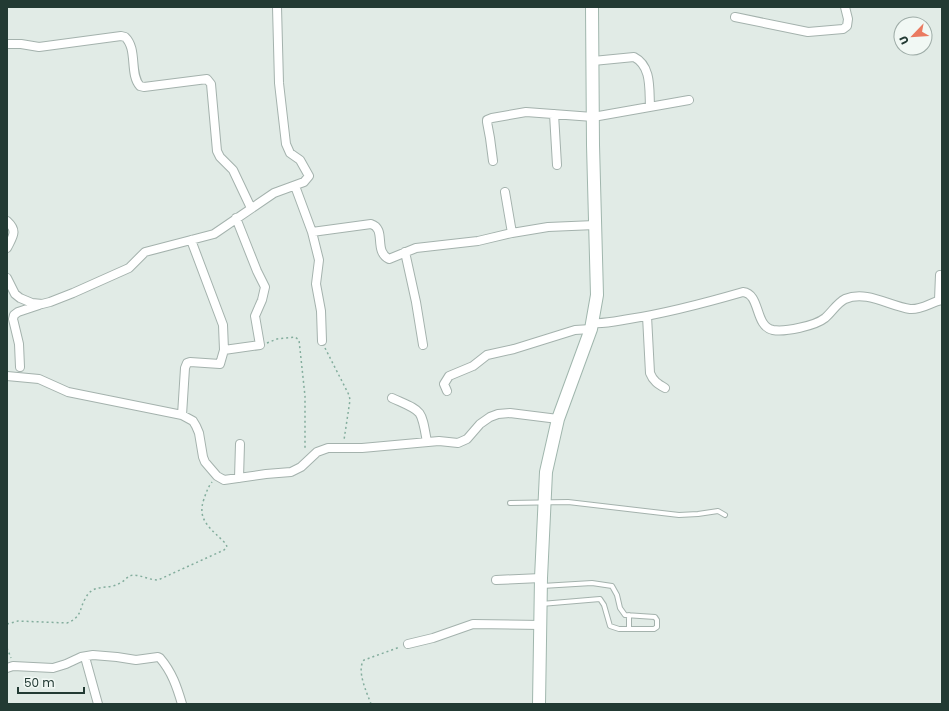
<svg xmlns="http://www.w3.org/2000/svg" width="949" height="711" font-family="Poppins,sans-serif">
<rect width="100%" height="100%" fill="#e1ebe6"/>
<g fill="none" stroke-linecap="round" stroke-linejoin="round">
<g stroke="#a4b2ad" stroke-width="6">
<path id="lane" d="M 510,503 L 568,502 L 679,515 L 698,514 L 718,511 L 725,515
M 541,604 L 600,599 L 604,605 L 610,626 L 619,629 L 654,629 L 657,627 L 657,620 L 655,617 L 625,615 L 620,608 L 617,595 L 612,586 L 592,583 L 542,586
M 629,615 L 629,629"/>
</g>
<g stroke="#a4b2ad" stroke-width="10">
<path id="street" d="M 735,17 L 808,32 L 843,29 L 847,26 L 848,19 L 845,7
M 7,44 L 21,44 L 39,47 L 121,36 L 125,37 C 138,49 129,74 140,86 L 144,87 L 207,79 L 211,84 L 217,151 L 220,157 L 233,170 L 251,208
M 593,61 L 634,57 C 652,66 649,90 650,106
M 554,114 L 557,165
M 493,161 L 490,138 L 487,122 L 487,120 L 492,118 L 526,112 L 593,117 L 689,100
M 295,186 L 312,232 L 319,260 L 316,284 L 321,311 L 322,341
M 505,192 L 512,233
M 7,221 C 18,231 13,236 7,248
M 312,232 L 371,224 C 387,229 373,251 389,259 L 416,248 L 478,241 L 512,233 L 548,227 L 595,225
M 405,252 L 416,302 L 423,345
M 7,278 L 15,294 L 20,298 L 32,303 L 42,304 L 50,302 L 73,293 L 129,268 L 145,252 L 214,234 L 274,193 L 304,182 L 309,176 L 300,160 L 290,153 L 286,144 L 279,83 L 277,7
M 939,300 L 940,275
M 647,316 L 650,373 C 653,381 658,384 665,388
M 593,323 C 605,324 617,321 629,319 C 668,313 705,303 743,292 C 761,294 754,326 773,330 C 785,332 815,326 825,318 C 832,312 837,303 845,299 C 867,290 889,306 910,309 C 922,310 931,302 942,300
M 224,350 L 260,345 L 255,316 L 262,300 L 265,287 L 257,271 L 236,218
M 20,367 L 19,344 L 13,319 L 14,315 L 18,312 L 39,305
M 7,376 L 39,379 L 68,392 L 182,415 L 193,421 L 196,426 L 199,433 L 203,457 L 205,462 L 217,476 L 224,480 L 266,474 L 291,472 L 301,467 L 317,452 L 328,448 L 362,448 L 439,441 L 458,443 L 467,439 L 480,424 L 490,417 L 498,414 L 510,413 L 558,419
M 447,391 L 444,384 L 449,376 L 473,366 L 487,355 L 514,349 L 575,330 L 591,329
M 392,398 C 423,412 421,408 427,442
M 182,415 L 185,368 L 187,363 L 190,362 L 220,364 L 224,350 L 223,325 L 191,240
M 239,478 L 240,444
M 496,580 L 541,578
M 408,644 L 433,638 L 473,624 L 541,625
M 85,657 L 98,704
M 7,668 L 13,666 L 53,668 L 66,664 L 81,657 L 93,655 L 117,657 L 136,660 L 158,657 L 160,658 C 172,672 177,687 182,704"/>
</g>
<g stroke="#a0b6ad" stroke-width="14">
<path id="secondary" d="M 539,704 L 541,578 L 546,472 L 558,419 L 591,329 L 597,295 L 593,145 L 592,7"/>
</g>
<path stroke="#83ad9d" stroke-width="1.5" stroke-dasharray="2 3" stroke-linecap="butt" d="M 267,343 L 277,339 L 295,337 L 299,340 L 305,396 L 305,450
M 325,348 L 349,395 L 350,400 L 344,440
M 7,624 L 18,621 L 67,623 C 82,617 79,610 85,599 C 93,582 108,591 120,583 C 125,581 127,576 133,575 C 141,575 149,580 158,580 L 224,550 L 227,547 L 226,544 C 212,529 196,521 204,499 C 206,493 208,487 212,482
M 7,648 L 11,658
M 371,704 C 367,693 356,670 364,660 L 400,647"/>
<use href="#lane" stroke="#fff" stroke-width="4"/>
<use href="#street" stroke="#fff" stroke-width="8"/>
<use href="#secondary" stroke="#fff" stroke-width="12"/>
</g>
<rect width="949" height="711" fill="none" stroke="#223a33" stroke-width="16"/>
<g transform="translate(913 36) rotate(245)"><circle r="19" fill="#f1f8f4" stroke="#9eaca7"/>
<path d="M0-3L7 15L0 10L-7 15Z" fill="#ea7a60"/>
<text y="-6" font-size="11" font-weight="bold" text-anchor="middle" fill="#223a33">U</text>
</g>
<path d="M18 687v6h66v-6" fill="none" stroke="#223a33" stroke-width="2"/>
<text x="24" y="687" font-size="12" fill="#223a33" stroke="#f1f8f4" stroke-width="3" paint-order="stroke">50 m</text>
</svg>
